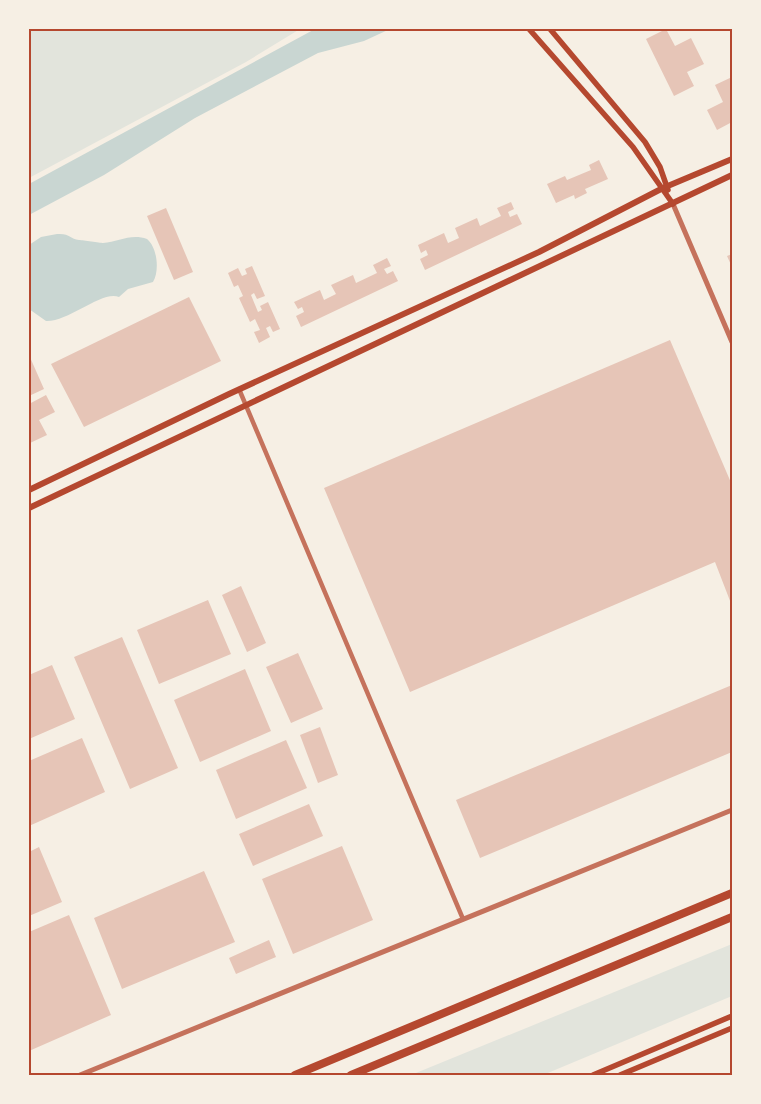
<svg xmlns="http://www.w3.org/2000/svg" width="761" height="1104" font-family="Manrope,sans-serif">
<rect width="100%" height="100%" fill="#f6efe4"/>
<path fill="#e2e4dc" d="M 29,29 L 300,29 L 246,62 L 29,178 Z
M 732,944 L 732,996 L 543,1075 L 411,1075 Z"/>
<path fill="#c9d6d2" d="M 315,29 L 390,29 L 364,41 L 318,53 L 195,118 L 104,175 L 29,215 L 29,184 Z
M 57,234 C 70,233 70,239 79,240 C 83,240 100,243 103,243 C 118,242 131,233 147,239 C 157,247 160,270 153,282 L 128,289 L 119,297 C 102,290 69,322 46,321 L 29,309 L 29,245 L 41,237 Z"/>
<path fill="#e6c5b7" d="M 666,29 L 675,46 L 691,38 L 704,64 L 687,72 L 694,86 L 674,96 L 646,39 Z
M 732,77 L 732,122 L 717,130 L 707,110 L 723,102 L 715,85 Z
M 599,160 L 608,179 L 585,189 L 587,193 L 575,199 L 574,195 L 556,203 L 547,184 L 565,176 L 567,180 L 591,170 L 589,165 Z
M 511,202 L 514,209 L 508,212 L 510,217 L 517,214 L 522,224 L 425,270 L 420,259 L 428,255 L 426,250 L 421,253 L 418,245 L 444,233 L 448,243 L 459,238 L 455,228 L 477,218 L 480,226 L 501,216 L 497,208 Z
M 166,208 L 193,272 L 174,280 L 147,216 Z
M 732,254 L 732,267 L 727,256 Z
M 387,258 L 391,266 L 384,269 L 387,274 L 393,271 L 398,281 L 301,327 L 296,316 L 304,312 L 302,307 L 298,309 L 294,302 L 320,290 L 324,300 L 336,294 L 331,285 L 353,275 L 356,283 L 377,273 L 373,265 Z
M 252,266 L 265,296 L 257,299 L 254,293 L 251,295 L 258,312 L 262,310 L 260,306 L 268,302 L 280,329 L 273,332 L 270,326 L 266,328 L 270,337 L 259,343 L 254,332 L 260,330 L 255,319 L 250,322 L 239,298 L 243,296 L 238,285 L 234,287 L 228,273 L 238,268 L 242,276 L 247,274 L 245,269 Z
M 189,297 L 221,361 L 84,427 L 51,364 Z
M 670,340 L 732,485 L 732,606 L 715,562 L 410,692 L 324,488 Z
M 29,355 L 44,389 L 29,396 Z
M 46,395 L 55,412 L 39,420 L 47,435 L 30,443 L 29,404 Z
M 241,586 L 266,643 L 247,652 L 222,595 Z
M 208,600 L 231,654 L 159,684 L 137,630 Z
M 122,637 L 178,768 L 130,789 L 74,657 Z
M 298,653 L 323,709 L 291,723 L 266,667 Z
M 52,665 L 75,719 L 29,739 L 29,675 Z
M 245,669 L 271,731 L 200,762 L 174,700 Z
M 732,685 L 732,752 L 480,858 L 456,800 Z
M 320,727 L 338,775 L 318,783 L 300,735 Z
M 82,738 L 105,792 L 29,826 L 29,761 Z
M 286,740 L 307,788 L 236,819 L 216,770 Z
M 309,804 L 323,836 L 253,866 L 239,834 Z
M 342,846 L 373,920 L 293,954 L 262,879 Z
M 39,847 L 62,902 L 29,916 L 29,852 Z
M 204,871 L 235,942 L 122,989 L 94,918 Z
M 69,915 L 111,1015 L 29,1051 L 29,932 Z
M 269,940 L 276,957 L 236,974 L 229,958 Z"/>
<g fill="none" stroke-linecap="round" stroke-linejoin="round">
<path stroke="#c5725c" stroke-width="4.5" d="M 239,389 L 463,919"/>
<path stroke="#c5725c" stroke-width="5" d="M 673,204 L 732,342
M 80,1075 L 732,810"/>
<path stroke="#b5482f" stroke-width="5.5" d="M 529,29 L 633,147 L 673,204
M 550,29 L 645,142 L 660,167 L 668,190
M 593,1075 L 732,1016
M 620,1075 L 732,1028"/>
<path stroke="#b5482f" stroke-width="6" d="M 29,490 L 229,394 L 539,252 L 663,188 L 732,159
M 29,508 L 732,175"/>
<path stroke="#b5482f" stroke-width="8" d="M 295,1075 L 732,893
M 351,1075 L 732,917"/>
</g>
<rect width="761" height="1104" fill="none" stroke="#f6efe4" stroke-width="60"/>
<rect x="30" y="30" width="701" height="1044" fill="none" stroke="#b5482f" stroke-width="2"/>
</svg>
